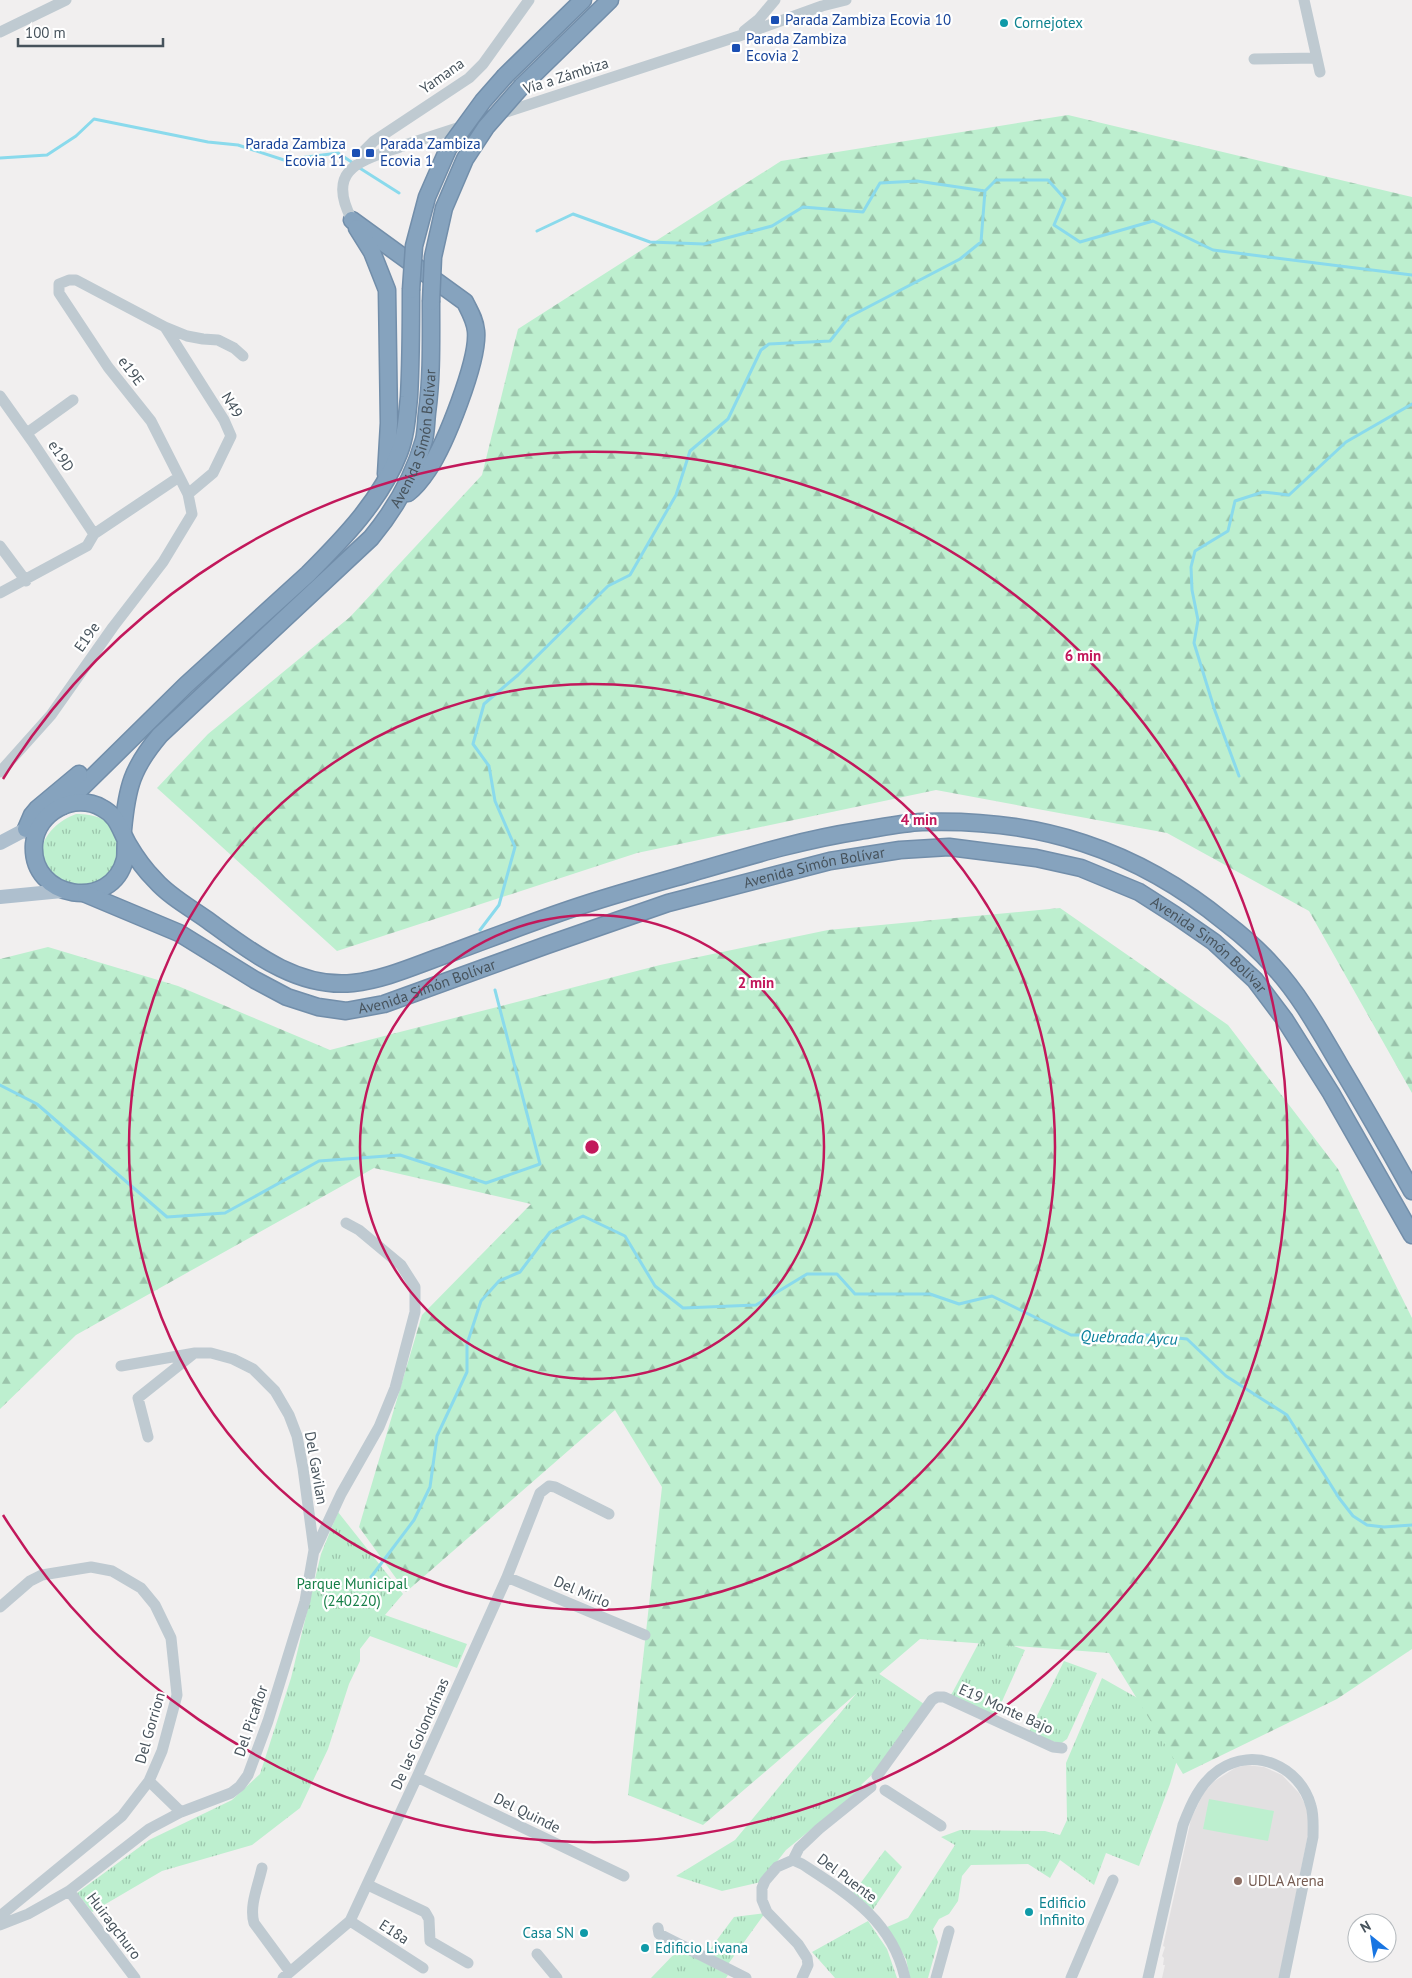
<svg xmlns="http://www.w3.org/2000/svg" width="1412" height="1978" font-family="'PT Sans',sans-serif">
<defs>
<pattern id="grass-tufts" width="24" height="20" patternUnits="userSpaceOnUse" patternTransform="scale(1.25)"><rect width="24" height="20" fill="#bdefcf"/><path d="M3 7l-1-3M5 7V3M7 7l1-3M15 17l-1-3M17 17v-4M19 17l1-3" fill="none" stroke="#9bc4ab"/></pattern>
<pattern id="forest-firs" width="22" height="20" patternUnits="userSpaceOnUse" patternTransform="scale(1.25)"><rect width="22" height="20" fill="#bdefcf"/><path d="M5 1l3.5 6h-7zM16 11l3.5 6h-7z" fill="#9bc4ab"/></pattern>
</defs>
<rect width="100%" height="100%" fill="#f1efef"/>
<path fill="#e2e0e1" d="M 1246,1765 L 1264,1767 L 1282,1775 L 1299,1793 L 1306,1806 L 1308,1818 L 1308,1835 L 1279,1978 L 1162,1978 L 1165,1965 L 1163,1965 L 1164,1958 L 1162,1956 L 1165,1947 L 1163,1946 L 1191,1819 L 1203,1794 L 1213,1782 L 1235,1768 Z"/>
<path fill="url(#grass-tufts)" d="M 76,814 C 93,814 114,819 119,838 C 121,846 120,855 121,863 L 95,890 L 58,884 C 54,878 48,871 45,864 C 34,841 57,821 76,814 Z
M 338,1512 L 403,1594 L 385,1615 L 467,1644 L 457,1668 L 370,1636 L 360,1649 L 360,1661 L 349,1684 L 328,1749 L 300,1808 L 252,1845 L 162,1871 L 92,1912 L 77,1893 L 149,1840 L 232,1800 L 260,1774 L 291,1678 L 321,1554 Z
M 983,1635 L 1025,1650 L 995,1717 L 949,1699 Z
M 1064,1661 L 1097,1673 L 1067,1739 L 1060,1744 L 1029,1732 Z
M 875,1671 L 927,1706 L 875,1772 L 861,1785 L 867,1788 L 836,1809 L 786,1850 L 761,1882 L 722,1891 L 676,1876 L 735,1840 Z
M 1102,1678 L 1187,1726 L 1170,1784 L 1139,1866 L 1106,1853 L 1094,1885 L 1060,1860 L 1050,1878 L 1028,1864 L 971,1865 L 962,1876 L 958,1901 L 949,1914 L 939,1919 L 933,1929 L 938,1942 L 928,1978 L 910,1978 L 906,1959 L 887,1927 L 908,1918 L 955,1845 L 941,1837 L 960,1830 L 1045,1831 L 1060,1835 L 1067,1820 L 1066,1763 Z
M 885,1850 L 902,1867 L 870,1914 L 851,1896 Z
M 765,1913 L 726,1967 L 705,1956 L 734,1917 Z
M 868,1921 L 887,1949 L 897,1978 L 835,1978 L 812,1952 Z
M 679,1949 L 728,1975 L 726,1978 L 651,1978 Z"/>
<path fill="url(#forest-firs)" d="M 1068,115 L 1412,197 L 1412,1093 L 1309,911 L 1167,833 L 936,790 L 637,853 L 337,951 L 157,788 L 208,734 L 350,617 L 482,475 L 518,329 L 781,161 Z
M 1060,908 L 1228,1025 L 1338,1169 L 1412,1318 L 1412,1649 L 1337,1699 L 1183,1774 L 1109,1653 L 920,1639 L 703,1825 L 628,1795 L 662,1487 L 615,1410 L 406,1592 L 359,1527 L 422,1315 L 531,1204 L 374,1168 L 76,1335 L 0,1409 L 0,959 L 48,947 L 178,986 L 330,1050 L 660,965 L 828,930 Z"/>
<path fill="#bdefcf" d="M 1209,1799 L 1274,1811 L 1268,1841 L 1203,1829 Z"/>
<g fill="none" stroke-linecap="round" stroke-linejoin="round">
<path stroke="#8adaec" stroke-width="3" d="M 0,158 L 47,155 L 76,136 L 94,119 L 208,142 L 238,145 L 284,160 L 338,153 L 353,163
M 358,167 L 399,193
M 537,231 L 573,214 L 650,242 L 704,244 L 772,226 L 803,207 L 863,212 L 880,183 L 917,181 L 985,191 L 996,180 L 1048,180 L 1065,199 L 1054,225 L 1080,242 L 1153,221 L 1213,250 L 1412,275
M 1239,776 L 1215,711 L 1194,643 L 1198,620 L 1192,590 L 1191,567 L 1195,551 L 1228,531 L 1235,501 L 1263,492 L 1289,495 L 1346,442 L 1412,404
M 480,930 L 499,905 L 515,847 L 495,801 L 489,766 L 473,744 L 484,704 L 518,675 L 608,586 L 630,575 L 676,495 L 690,451 L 728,419 L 761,350 L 769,344 L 830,341 L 849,317 L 960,259 L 981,242 L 985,191
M 0,1085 L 37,1104 L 167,1217 L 225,1213 L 319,1161 L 400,1155 L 486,1183 L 540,1164 L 495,990
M 371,1577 L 414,1520 L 430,1487 L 437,1436 L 467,1372 L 467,1344 L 481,1301 L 499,1281 L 520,1272 L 550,1232 L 583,1216 L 625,1236 L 655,1286 L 683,1308 L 756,1305 L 807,1274 L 837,1274 L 855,1294 L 930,1294 L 959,1304 L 992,1296 L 1071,1335 L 1147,1335 L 1187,1339 L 1226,1376 L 1287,1415 L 1339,1498 L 1353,1516 L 1367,1525 L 1384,1527 L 1412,1525"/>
<g stroke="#728eaa" stroke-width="19">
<g id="highway">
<path d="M 505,76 L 583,0"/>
<path d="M 522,86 L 610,0"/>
<path d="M 352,220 L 465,302 C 470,312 475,320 476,331 C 479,360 445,445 428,470 C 422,479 416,487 408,493"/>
<path d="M 357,228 L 372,252 L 387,290 L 389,423 L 386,474"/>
<path d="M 63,806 L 186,685 L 308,574 C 343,539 381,500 399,453 C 406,435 407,416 409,397 C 411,361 411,325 411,290"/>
<path d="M 26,829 L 32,815 L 37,809 L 79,774"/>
<path id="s1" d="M 123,830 C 127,787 132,768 160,735 L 371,538 C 395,509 414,476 424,440 C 426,432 426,422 427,413 C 432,376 431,339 431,302"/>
<path d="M 126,840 C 125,847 126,853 125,859 C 112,912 30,900 34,844 C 37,812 74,792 102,808 C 118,816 120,830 128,844 C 135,856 145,870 155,880 C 169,896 189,907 206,919 C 249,950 296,989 353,983 C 387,979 416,965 448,954 C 494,937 539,919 586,904 C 620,893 656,883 691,873 C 746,857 801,840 859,831 C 879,828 901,823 922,822 C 1038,818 1136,849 1226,923 C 1243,936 1259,950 1273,966 C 1300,995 1319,1030 1339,1064 C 1364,1106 1388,1148 1412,1191"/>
<path id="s2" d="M 86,894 L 179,933 L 255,980 L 287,997 L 318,1007 L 346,1011 L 384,1004 L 547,945 L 668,903 L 830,861 L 900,850 L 949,847 L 1036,858 L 1081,868 L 1139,892 L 1175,915 L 1214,942 L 1255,980 L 1285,1020 L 1331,1093 L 1412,1235"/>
</g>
</g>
<path stroke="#bfcad1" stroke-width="11" d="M 1304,0 L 1320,72
M 744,31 L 759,19 L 775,0
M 0,32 L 66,0
M 1254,59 L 1317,58
M 361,161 L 362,153 L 374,141 L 469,78 L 483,64 L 529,0
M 352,220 C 323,165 366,160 408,144 L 739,36 L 822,6 L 846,0
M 165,327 L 224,420 L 231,436 L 213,473 L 188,494
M 0,396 L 32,441 L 94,534
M 27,433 L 73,400
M 0,546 L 26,581
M 0,593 L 87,546 L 94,534 L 179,477
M 0,772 L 51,715 L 113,627 L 163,562 L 192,514 L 188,494 L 151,421 L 108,367 L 59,293 L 59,284 L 69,280 L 76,280 L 165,327 L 187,336 L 203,339 L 218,340 L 234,348 L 243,356
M 148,1437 L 138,1398 L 192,1355
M 315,1550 L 341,1494 L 379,1427 L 395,1388 L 415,1312 L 415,1287 L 401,1265 L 359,1230 L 346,1223
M 507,1577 L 645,1635
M 0,1607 L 30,1581 L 42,1575 L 91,1567 L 112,1571 L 141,1588 L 155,1605 L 171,1638 L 177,1695 L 162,1751 L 149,1781 L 122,1816 L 0,1916
M 877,1776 L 932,1700 L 937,1697 L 944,1697 L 1053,1747 L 1062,1748
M 417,1777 L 624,1876
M 149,1781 L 181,1812
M 885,1790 L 941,1826
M 793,1860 L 802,1864 C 848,1894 892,1920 905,1978
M 262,1868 C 258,1886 249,1906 254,1923 L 290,1972
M 368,1885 L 425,1912 L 429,1919 L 430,1941 L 468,1963
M 69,1891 L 135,1978
M 350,1921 L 423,1968
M 0,1925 L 28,1914 L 69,1891 L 149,1829 L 181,1812 L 231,1793 L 240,1786 L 248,1775 L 268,1721 L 305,1601 L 314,1550 L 303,1468 L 297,1436 L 289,1415 L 275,1391 L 253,1369 L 233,1359 L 211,1353 L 195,1353 L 121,1366
M 658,1928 L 659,1934 L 746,1978
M 537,1954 L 557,1978
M 283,1978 L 350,1921 L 417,1777 L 507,1577 L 540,1493 L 549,1486 L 555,1487 L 609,1514
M 802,1978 L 808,1965 L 807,1958 L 798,1944 L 767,1912 L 762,1900 L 762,1888 L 765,1881 L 777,1867 L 793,1860 L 799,1848 L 819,1829 L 871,1787
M 936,1978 L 949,1931
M 1071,1978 L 1113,1880
M 1148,1978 L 1183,1825 C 1191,1804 1200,1783 1219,1770 C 1254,1746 1300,1766 1311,1806 C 1314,1816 1313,1826 1313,1837 L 1284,1978"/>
<path stroke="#aebfce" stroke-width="14" d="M 0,843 L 36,824
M 0,897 L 62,891"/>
<use href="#highway" stroke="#86a3be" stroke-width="16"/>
<g stroke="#728eaa" stroke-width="19" stroke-linecap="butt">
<path id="highway-bridge" d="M 411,290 L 414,246 L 427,197 L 448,149 L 483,101 L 505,76
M 431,302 L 433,257 L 444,208 L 465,159 L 486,127 L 522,86"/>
</g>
<use href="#highway-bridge" stroke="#86a3be" stroke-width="16"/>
</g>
<g fill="none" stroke="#c2185b" stroke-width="2.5">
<circle cx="592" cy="1147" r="232"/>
<circle cx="592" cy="1147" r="463"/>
<path d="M3 779A695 695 0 1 1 3 1515"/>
</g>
<g fill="#1a4fb4" stroke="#fff" stroke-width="2">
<rect x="770" y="15" width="10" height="10" rx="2.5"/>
<rect x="731" y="43" width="10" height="10" rx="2.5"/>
<rect x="351" y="148" width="10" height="10" rx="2.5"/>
<rect x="365" y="148" width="10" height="10" rx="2.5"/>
</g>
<g fill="#0f9aa8" stroke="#fff" stroke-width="2">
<circle cx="1004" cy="23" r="5"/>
<circle cx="1029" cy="1912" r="5"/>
<circle cx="584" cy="1933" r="5"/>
<circle cx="645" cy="1948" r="5"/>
</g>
<circle fill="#8d6e63" stroke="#fff" stroke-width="2" cx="1238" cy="1881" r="5"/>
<g text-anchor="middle" stroke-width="4.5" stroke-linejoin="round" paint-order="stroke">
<g font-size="15" fill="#164399" stroke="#fff" text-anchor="start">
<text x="785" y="25">Parada Zambiza Ecovia 10</text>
<text x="746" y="44">Parada Zambiza<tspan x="746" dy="17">Ecovia 2</tspan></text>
<text x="346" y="149" text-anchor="end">Parada Zambiza<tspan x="346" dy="17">Ecovia 11</tspan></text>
<text x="380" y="149">Parada Zambiza<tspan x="380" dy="17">Ecovia 1</tspan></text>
</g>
<g font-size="15" fill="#0d838f" stroke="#fff" text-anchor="start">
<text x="1014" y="28">Cornejotex</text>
<text x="1039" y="1908">Edificio<tspan x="1039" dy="17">Infinito</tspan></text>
<text x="574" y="1938" text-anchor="end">Casa SN</text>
<text x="655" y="1953">Edificio Livana</text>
</g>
<g font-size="15" fill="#47535c" stroke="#fff">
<text transform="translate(442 76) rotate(-35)" y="5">Yamana</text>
<text transform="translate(566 76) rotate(-18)" y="5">Vía a Zámbiza</text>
<text transform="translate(131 371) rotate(53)" y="5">e19E</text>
<text transform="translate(232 405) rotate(59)" y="5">N49</text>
<text dy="5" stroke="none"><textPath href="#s1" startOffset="504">Avenida Simón Bolívar</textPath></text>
<text transform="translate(61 456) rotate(56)" y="5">e19D</text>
<text transform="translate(87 637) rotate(-55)" y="5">E19e</text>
<text dy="5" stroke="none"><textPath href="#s2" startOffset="778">Avenida Simón Bolívar</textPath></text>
<text dy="5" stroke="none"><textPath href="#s2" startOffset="1199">Avenida Simón Bolívar</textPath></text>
<text dy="5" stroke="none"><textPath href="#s2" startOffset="372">Avenida Simón Bolívar</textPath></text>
<text transform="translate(316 1468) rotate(80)" y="5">Del Gavilan</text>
<text transform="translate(582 1592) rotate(23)" y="5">Del Mirlo</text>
<text transform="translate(1006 1709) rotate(24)" y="5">E19 Monte Bajo</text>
<text transform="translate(251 1721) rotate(-71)" y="5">Del Picaflor</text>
<text transform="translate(150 1728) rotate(-74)" y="5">Del Gorrion</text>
<text transform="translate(420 1734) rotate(-66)" y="5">De las Golondrinas</text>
<text transform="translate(527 1813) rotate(26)" y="5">Del Quinde</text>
<text transform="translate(847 1878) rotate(37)" y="5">Del Puente</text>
<text transform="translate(114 1926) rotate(53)" y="5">Huiragchuro</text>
<text transform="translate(394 1932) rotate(33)" y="5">E18a</text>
</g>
<g font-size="15" fill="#177f48" stroke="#fff">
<text x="352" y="1589">Parque Municipal<tspan x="352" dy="17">(240220)</tspan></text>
</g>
<g font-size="15" fill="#785e54" stroke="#fff" text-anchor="start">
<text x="1248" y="1886">UDLA Arena</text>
</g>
<g font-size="16" font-style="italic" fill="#0c819c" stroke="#fff">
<text transform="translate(1129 1337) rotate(2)" y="6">Quebrada Aycu</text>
</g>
</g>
<circle cx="592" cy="1147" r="8" fill="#c2185b" stroke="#fff" stroke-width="2.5"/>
<g font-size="15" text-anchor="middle" font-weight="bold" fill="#c2185b" stroke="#fff" stroke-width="4.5" stroke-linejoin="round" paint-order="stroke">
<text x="1083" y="661">6 min</text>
<text x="919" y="825">4 min</text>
<text x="756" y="988">2 min</text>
</g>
<g transform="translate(1372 1938) rotate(330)"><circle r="24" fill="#ffffff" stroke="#b5babe"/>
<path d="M0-4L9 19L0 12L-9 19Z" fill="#1875e2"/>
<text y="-8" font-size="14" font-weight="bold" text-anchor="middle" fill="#47535c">N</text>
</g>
<path d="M18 38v8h145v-8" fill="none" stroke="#47535c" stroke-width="2.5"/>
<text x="25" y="38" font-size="15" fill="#47535c" stroke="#ffffff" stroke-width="4" paint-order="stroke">100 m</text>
</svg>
